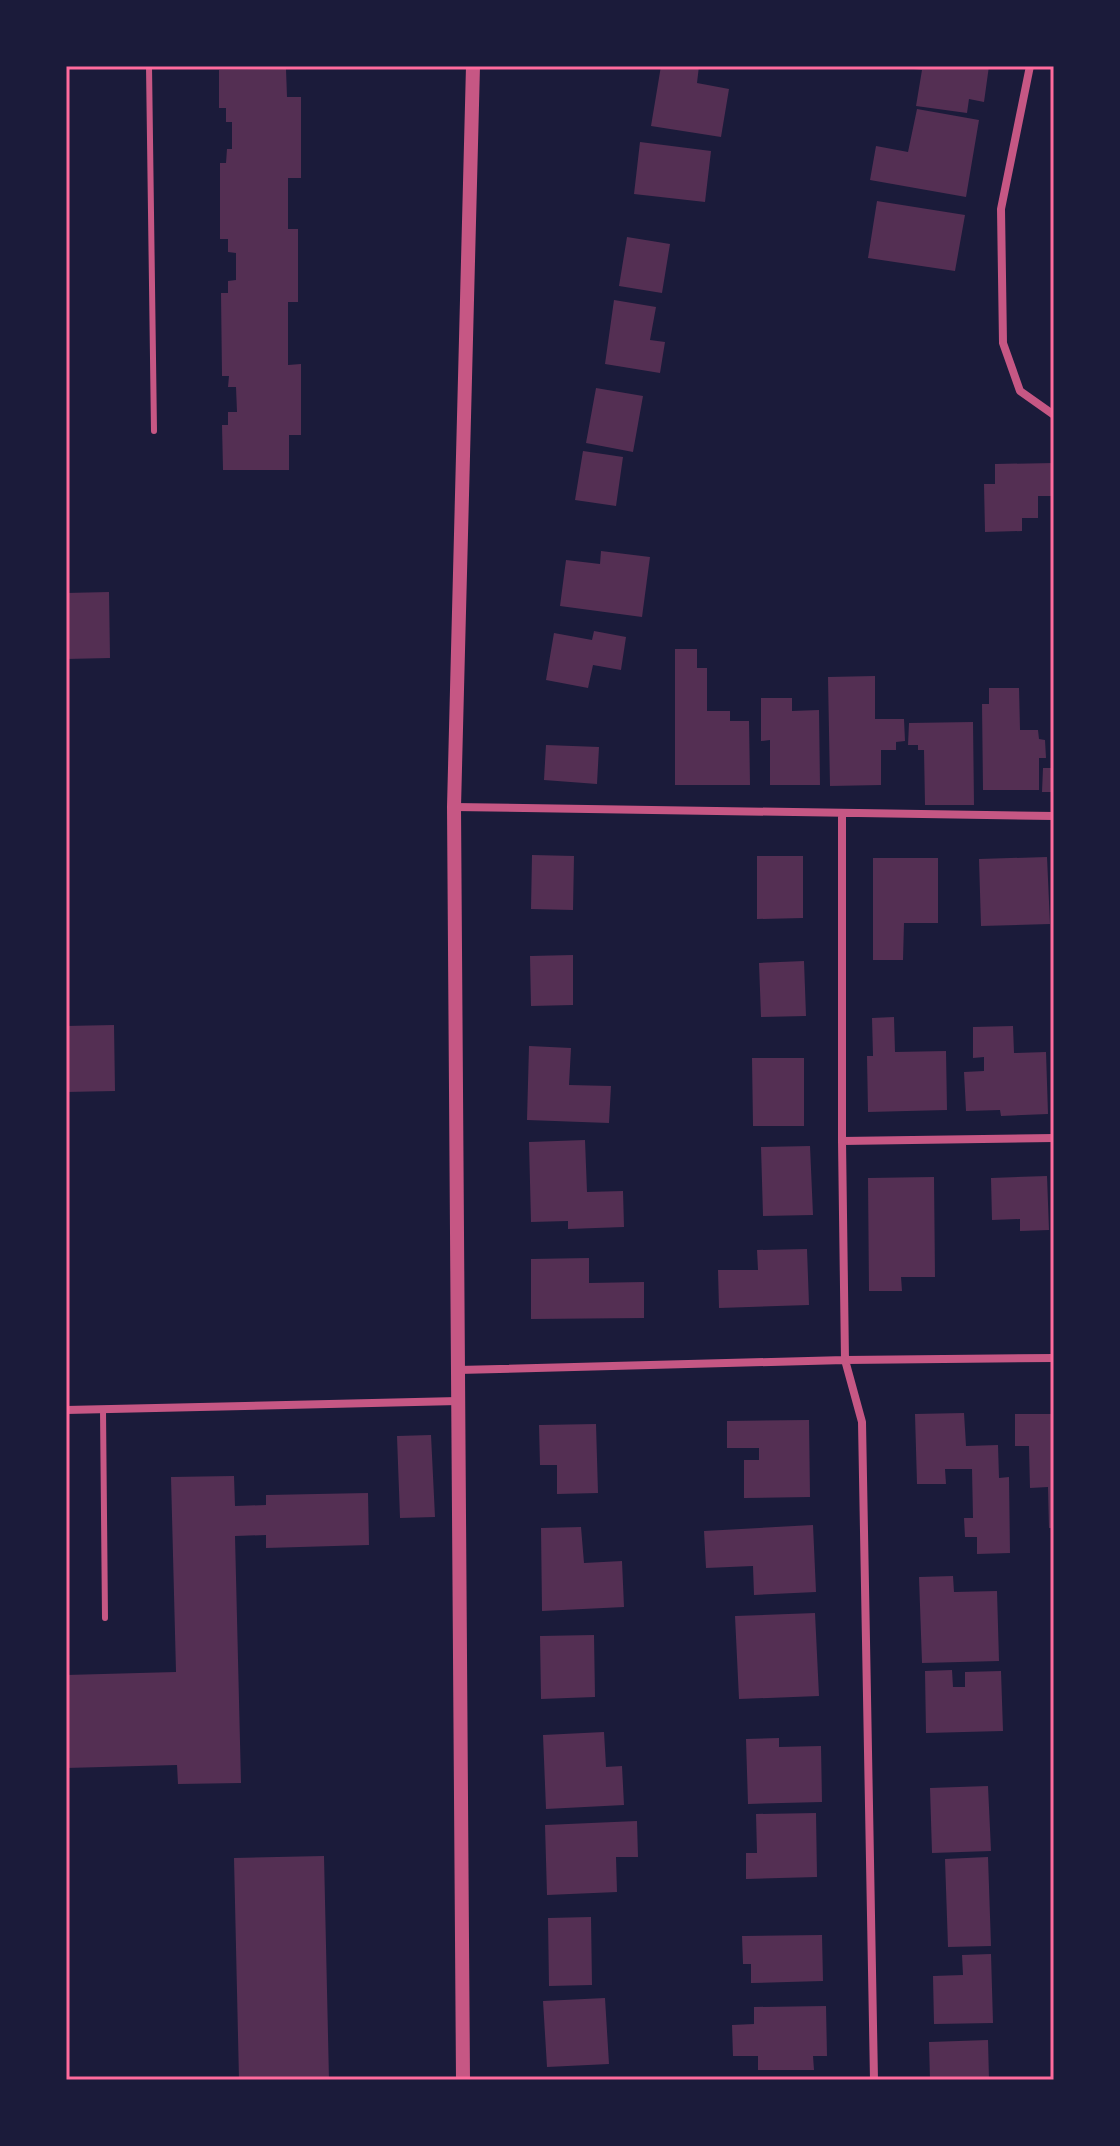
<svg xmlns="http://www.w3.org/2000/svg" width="1120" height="2146" font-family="Barlow,sans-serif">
<rect width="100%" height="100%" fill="#1b1b3a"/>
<path fill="#542f53" d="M 661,66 L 699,66 L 697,83 L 729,89 L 721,137 L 651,126 Z
M 905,66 L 989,66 L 984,102 L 969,99 L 967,113 L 916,106 L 922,70 L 905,68 Z
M 286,69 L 287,97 L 301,97 L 301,178 L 288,178 L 288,229 L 298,229 L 298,302 L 288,302 L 288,365 L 301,364 L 301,435 L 289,435 L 289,470 L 223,470 L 222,425 L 228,425 L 228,412 L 237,412 L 236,387 L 228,387 L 229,376 L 222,376 L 221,293 L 228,293 L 228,281 L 236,280 L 236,253 L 228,252 L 228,239 L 220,239 L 220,163 L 226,163 L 227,149 L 232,149 L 232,122 L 226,122 L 226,108 L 219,108 L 219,70 Z
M 917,109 L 979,120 L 966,197 L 870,180 L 876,146 L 908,152 Z
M 640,142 L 711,151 L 705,202 L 634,194 Z
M 877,201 L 965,215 L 955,271 L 868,258 Z
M 627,237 L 670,244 L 662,293 L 619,286 Z
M 614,300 L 656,307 L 650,340 L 665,342 L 660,373 L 605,364 Z
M 596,388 L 643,396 L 633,452 L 586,443 Z
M 583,451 L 623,457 L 616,506 L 575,500 Z
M 1054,463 L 1054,496 L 1038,496 L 1038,518 L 1022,518 L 1022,531 L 985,532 L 984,484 L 995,484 L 995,464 Z
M 601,551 L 650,557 L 642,617 L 560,606 L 566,560 L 600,564 Z
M 109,592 L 110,658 L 66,659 L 66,593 Z
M 594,631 L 626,637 L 621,670 L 593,665 L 588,688 L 546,680 L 554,633 L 592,640 Z
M 675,649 L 697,649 L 697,668 L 707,668 L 707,711 L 730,711 L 730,721 L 749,721 L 750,785 L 675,785 Z
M 875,676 L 875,719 L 904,719 L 905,741 L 896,742 L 896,750 L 881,750 L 881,785 L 830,786 L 828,677 Z
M 989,688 L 1019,688 L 1020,730 L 1038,730 L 1039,739 L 1045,740 L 1046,758 L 1039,758 L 1039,790 L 983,790 L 982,704 L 989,704 Z
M 761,698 L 792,698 L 792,711 L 819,710 L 820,785 L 770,785 L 770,740 L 761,741 Z
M 973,722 L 974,805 L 925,805 L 924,750 L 918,750 L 918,745 L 908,745 L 909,723 Z
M 546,745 L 599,747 L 597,784 L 544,780 Z
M 1043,768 L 1054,768 L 1054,792 L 1042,792 Z
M 532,855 L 574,856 L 573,910 L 531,909 Z
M 757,856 L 803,856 L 803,918 L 757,919 Z
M 1047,857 L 1050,924 L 981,926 L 979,859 Z
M 873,858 L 938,858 L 938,923 L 904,923 L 903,960 L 873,960 Z
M 573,955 L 573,1005 L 531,1006 L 530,956 Z
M 804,961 L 806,1016 L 761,1017 L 759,963 Z
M 894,1017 L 895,1052 L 946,1051 L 947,1110 L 868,1112 L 867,1056 L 873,1056 L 872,1018 Z
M 114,1025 L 115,1091 L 66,1092 L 66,1026 Z
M 1013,1026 L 1014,1053 L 1046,1052 L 1048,1114 L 1001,1116 L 1000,1110 L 966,1111 L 964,1072 L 984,1071 L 984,1057 L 973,1058 L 973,1027 Z
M 529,1046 L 571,1048 L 569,1085 L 611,1086 L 609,1123 L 527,1120 Z
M 752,1058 L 804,1058 L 804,1126 L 753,1126 Z
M 585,1140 L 587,1192 L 623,1191 L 624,1227 L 568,1229 L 568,1221 L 531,1222 L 529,1142 Z
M 810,1146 L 813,1215 L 763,1216 L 761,1147 Z
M 1047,1176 L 1049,1230 L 1020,1231 L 1020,1219 L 992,1220 L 991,1178 Z
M 934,1177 L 935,1277 L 901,1277 L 902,1291 L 869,1291 L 868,1178 Z
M 807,1249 L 809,1305 L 719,1308 L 718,1270 L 758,1270 L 757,1250 Z
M 589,1258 L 589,1283 L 644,1282 L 644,1318 L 531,1319 L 531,1259 Z
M 964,1413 L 966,1446 L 998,1445 L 999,1478 L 1009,1477 L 1010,1553 L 977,1554 L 977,1537 L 965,1537 L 964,1518 L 973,1518 L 972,1469 L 945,1469 L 946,1484 L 917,1484 L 915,1414 Z
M 1015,1414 L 1054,1414 L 1054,1528 L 1049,1528 L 1048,1487 L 1030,1488 L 1029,1446 L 1015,1446 Z
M 809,1420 L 810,1497 L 744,1498 L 744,1460 L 759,1460 L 759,1448 L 727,1448 L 727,1421 Z
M 596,1424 L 598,1493 L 557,1494 L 557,1465 L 540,1465 L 539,1425 Z
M 431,1435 L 435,1517 L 400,1518 L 397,1436 Z
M 234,1476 L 235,1506 L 266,1505 L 266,1495 L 368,1493 L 369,1545 L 266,1548 L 266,1535 L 235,1536 L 241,1783 L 178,1784 L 177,1765 L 66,1768 L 66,1675 L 176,1672 L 171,1477 Z
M 813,1525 L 816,1592 L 754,1595 L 753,1566 L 706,1568 L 704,1531 Z
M 581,1527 L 584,1563 L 622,1561 L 624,1607 L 542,1611 L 541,1528 Z
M 953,1576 L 954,1592 L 997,1591 L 999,1661 L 922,1663 L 919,1577 Z
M 815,1613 L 819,1696 L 739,1699 L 735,1616 Z
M 594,1635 L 595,1697 L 541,1699 L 540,1636 Z
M 952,1670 L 953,1687 L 965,1687 L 965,1672 L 1001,1671 L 1003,1731 L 926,1733 L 925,1671 Z
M 604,1732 L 606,1767 L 622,1766 L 624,1805 L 546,1809 L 543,1735 Z
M 779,1738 L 779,1747 L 821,1746 L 822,1802 L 748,1804 L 746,1739 Z
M 988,1786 L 991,1851 L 932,1853 L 930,1788 Z
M 816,1813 L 817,1877 L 746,1879 L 746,1853 L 757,1853 L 756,1814 Z
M 637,1821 L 638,1857 L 616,1857 L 617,1892 L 547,1895 L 545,1825 Z
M 324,1856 L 329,2080 L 239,2080 L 234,1858 Z
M 988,1857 L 991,1946 L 948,1947 L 945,1859 Z
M 591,1917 L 592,1985 L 549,1986 L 548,1918 Z
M 822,1935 L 823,1981 L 751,1983 L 751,1964 L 743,1964 L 742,1936 Z
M 991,1954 L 993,2023 L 934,2024 L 933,1976 L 963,1975 L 962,1955 Z
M 605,1998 L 609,2064 L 547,2067 L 543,2001 Z
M 826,2006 L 827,2056 L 813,2056 L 814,2070 L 758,2070 L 758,2056 L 733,2056 L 732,2025 L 754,2024 L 754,2007 Z
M 988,2040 L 989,2080 L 930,2080 L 929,2042 Z"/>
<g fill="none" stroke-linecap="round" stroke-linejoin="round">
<path stroke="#c65784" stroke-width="6" d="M 149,66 L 154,431
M 103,1410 L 105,1618"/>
<path stroke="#c65784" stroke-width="8" d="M 1030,66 L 1001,209 L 1003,343 L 1020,391 L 1054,415
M 454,807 L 1054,816
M 842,813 L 842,1141 L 845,1360 L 862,1422 L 874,2080
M 842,1141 L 1054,1138
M 458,1370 L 845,1360 L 1054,1358
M 66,1410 L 458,1401"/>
<path stroke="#c65784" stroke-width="14" d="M 463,2080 L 454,807 L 473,66"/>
</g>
<rect width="1120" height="2146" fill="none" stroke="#1b1b3a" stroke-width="136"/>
<rect x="68" y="68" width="984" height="2010" fill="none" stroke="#ff6b9d" stroke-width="3"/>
</svg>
